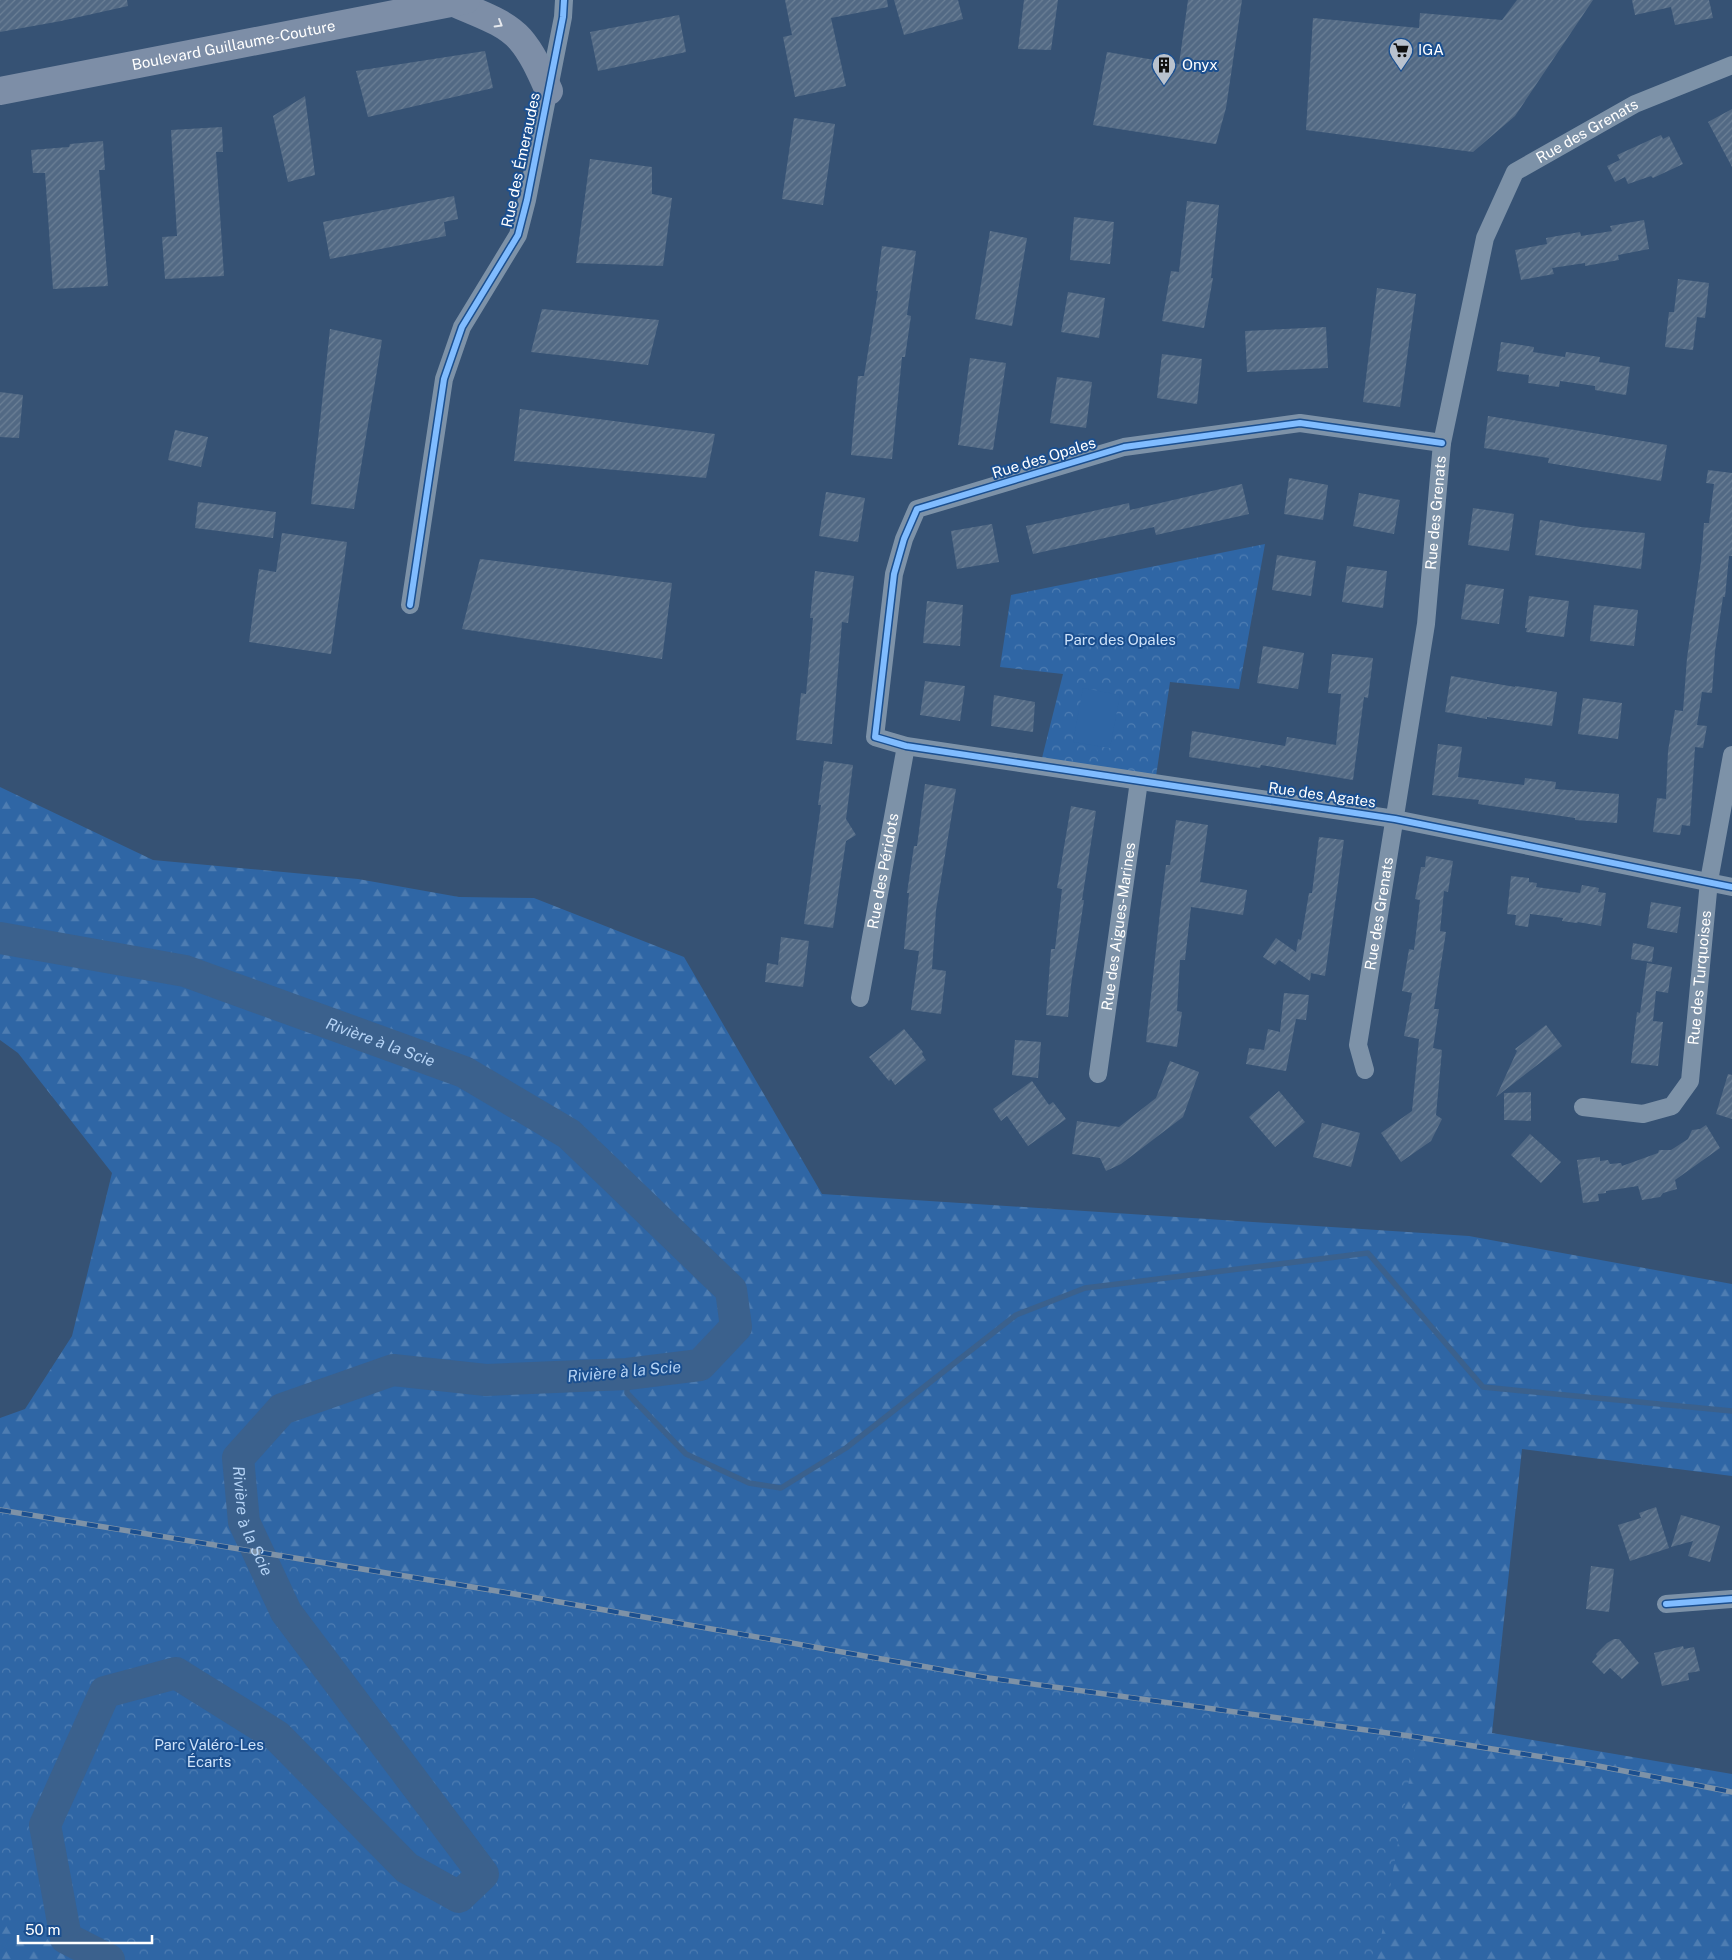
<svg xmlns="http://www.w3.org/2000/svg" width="1732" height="1960" font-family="'Public Sans',sans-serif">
<defs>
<pattern id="forest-firs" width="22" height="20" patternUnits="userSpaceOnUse" patternTransform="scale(1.25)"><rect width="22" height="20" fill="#2f66a5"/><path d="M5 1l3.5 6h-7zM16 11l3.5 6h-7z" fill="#4e7db2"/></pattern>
<pattern id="park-crowns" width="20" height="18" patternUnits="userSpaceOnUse" patternTransform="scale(1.25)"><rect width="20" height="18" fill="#2f66a5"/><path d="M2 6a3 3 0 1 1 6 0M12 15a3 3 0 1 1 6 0" fill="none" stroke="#4e7db2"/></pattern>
<pattern id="building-hatch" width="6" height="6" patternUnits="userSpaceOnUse" patternTransform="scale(1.25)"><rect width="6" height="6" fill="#526984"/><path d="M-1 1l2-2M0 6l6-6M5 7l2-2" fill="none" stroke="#6c8096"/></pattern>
</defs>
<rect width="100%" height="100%" fill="#365274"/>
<path fill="url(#forest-firs)" d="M 0,787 L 153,860 L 358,879 L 459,897 L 534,898 L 684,957 L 822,1194 L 1469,1236 L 1732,1284 L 1732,1476 L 1522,1449 L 1492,1733 L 1732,1774 L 1732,1960 L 0,1960 L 0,1418 L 25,1409 L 72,1336 L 112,1173 L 18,1053 L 0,1040 Z"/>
<path fill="url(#park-crowns)" d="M 1265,544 L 1239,689 L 1170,682 L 1155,783 L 1040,766 L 1063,674 L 1000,667 L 1011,595 Z
M 0,1511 L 503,1592 L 989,1678 L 1417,1737 L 1377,1960 L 109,1960 L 66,1938 L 0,1920 Z"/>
<path fill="#2f66a5" d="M 1083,688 L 1120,695 L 1110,748 L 1073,742 Z"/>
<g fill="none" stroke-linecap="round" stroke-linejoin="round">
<path stroke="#3b618d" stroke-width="5.5" d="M 627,1374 L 627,1393 L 686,1454 L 749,1483 L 781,1488 L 846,1448 L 1016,1315 L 1085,1288 L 1368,1253 L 1483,1387 L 1732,1411"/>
<path stroke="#3b618d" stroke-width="32" id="s1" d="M 0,938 L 185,971 L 464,1072 L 569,1134 L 731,1290 L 736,1327 L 700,1365 L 627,1374 L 486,1380 L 393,1370 L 282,1409 L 238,1458 L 244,1522 L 286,1612 L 483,1874 L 459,1897 L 407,1868 L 277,1736 L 176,1673 L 105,1692 L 45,1825 L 66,1938 L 109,1960"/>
</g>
<path fill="url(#building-hatch)" d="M 0,0 L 127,0 L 128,6 L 61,21 L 0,32 Z
M 785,0 L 887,0 L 888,7 L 831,18 L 846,86 L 795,97 L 783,37 L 792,35 Z
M 894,0 L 958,0 L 963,19 L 904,35 Z
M 1024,0 L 1058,0 L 1051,50 L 1018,49 Z
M 1188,0 L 1242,0 L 1226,108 L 1216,144 L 1093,125 L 1107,52 L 1179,64 Z
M 1517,0 L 1593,0 L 1515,116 L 1473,152 L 1306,130 L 1313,18 L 1419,28 L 1420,13 L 1502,20 Z
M 1632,0 L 1709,0 L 1713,18 L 1675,25 L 1671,7 L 1635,15 Z
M 679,15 L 686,52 L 598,71 L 590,32 Z
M 485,51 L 493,88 L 368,117 L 356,71 Z
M 305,96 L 315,175 L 288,182 L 273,116 Z
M 1732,109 L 1732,167 L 1708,122 Z
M 794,118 L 835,124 L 823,205 L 782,199 Z
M 222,127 L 223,152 L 216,152 L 224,276 L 165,279 L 162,237 L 177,236 L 171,130 Z
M 1661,135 L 1663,139 L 1669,136 L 1683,164 L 1653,178 L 1651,176 L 1628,184 L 1625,177 L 1615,182 L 1607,166 L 1620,160 L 1617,155 Z
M 103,141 L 105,170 L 99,170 L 108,286 L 53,289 L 45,173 L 33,173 L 31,150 L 69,147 L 70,144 Z
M 590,159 L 652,167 L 652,194 L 672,198 L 663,266 L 576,263 Z
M 454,196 L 458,219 L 444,222 L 446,236 L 330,259 L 323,222 Z
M 1187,201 L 1219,205 L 1211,278 L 1213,278 L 1204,328 L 1162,321 L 1171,271 L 1179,272 Z
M 1074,217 L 1114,222 L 1110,264 L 1070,260 Z
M 1644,220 L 1649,249 L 1618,255 L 1619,260 L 1585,266 L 1585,263 L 1552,268 L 1554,274 L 1521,280 L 1515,250 L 1547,244 L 1546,238 L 1580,232 L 1581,236 L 1612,231 L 1610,226 Z
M 990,231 L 1027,238 L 1012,326 L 975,319 Z
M 882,246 L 916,251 L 907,315 L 911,316 L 905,357 L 902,357 L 892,459 L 851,455 L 858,376 L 864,376 L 878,291 L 876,291 Z
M 1678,279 L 1709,283 L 1705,318 L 1697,317 L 1693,350 L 1665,347 L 1669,312 L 1674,312 Z
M 1377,288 L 1416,294 L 1400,407 L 1363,402 Z
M 1068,292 L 1105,298 L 1099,338 L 1061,332 Z
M 542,309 L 659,320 L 648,365 L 531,352 Z
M 1326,327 L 1328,368 L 1247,372 L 1245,331 Z
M 330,329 L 382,340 L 354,509 L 311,504 Z
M 1501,342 L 1534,347 L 1533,352 L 1565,357 L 1566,352 L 1600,357 L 1599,362 L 1630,367 L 1626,395 L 1595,390 L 1595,386 L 1560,381 L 1559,387 L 1528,383 L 1529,375 L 1497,371 Z
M 1162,354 L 1202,359 L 1197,404 L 1157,398 Z
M 970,358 L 1006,363 L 993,450 L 958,445 Z
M 1057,377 L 1092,382 L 1086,428 L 1050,423 Z
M 0,392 L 23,395 L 19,438 L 0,437 Z
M 520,409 L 715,434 L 706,478 L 514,461 Z
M 1488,416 L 1667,445 L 1661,481 L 1548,463 L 1549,458 L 1484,448 Z
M 175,430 L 208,437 L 201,467 L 168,460 Z
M 1708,470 L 1732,473 L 1732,556 L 1729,556 L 1725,597 L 1723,597 L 1715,651 L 1712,693 L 1702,692 L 1697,725 L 1707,726 L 1703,748 L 1695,747 L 1690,826 L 1682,825 L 1680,835 L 1653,832 L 1657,798 L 1666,799 L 1668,751 L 1675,710 L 1683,711 L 1687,658 L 1701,561 L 1704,523 L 1709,523 L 1714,484 L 1706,483 Z
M 1289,478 L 1328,485 L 1323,520 L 1284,514 Z
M 1242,484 L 1249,514 L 1156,535 L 1154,527 L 1033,554 L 1026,526 L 1129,503 L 1130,510 Z
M 826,492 L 865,498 L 858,542 L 819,536 Z
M 1359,493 L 1400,500 L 1394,534 L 1353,526 Z
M 198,502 L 276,512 L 273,538 L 195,528 Z
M 1473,508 L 1514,514 L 1509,551 L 1468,545 Z
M 1540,520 L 1581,527 L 1645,533 L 1641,569 L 1535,555 Z
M 992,524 L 999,562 L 957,569 L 951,531 Z
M 282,533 L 347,542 L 331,654 L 249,642 L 259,569 L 276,572 Z
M 1277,555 L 1316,561 L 1311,596 L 1272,590 Z
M 480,559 L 672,583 L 662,659 L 462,629 Z
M 1347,566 L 1387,571 L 1383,608 L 1342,602 Z
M 815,571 L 854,576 L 848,623 L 842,622 L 832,744 L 796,740 L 801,693 L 806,694 L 813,618 L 810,618 Z
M 1466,584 L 1504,589 L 1499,624 L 1461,619 Z
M 1529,596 L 1569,601 L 1564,637 L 1526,632 L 1527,628 L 1525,628 Z
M 927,601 L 963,605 L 960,646 L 923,643 Z
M 1594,605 L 1638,610 L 1634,646 L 1590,641 Z
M 1263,646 L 1304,653 L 1298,689 L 1257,683 Z
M 1332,654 L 1373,658 L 1368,698 L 1364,697 L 1353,780 L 1261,765 L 1260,768 L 1189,757 L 1192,731 L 1285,746 L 1287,737 L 1336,745 L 1341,694 L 1328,693 Z
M 1451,676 L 1515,687 L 1515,686 L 1557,692 L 1552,726 L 1487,717 L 1487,719 L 1445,712 Z
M 925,681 L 965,686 L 960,721 L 920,715 Z
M 994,695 L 1035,702 L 1033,732 L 991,726 Z
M 1583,698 L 1622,703 L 1618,739 L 1578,734 Z
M 1438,744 L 1462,747 L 1458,777 L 1524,785 L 1525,778 L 1556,782 L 1555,789 L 1619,794 L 1617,823 L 1575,820 L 1575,818 L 1478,804 L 1479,800 L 1432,795 Z
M 824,761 L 853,765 L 846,819 L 856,835 L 846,841 L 833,928 L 804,924 L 821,805 L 818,805 Z
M 925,784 L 956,789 L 936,910 L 932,969 L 946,971 L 941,1014 L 911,1010 L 919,951 L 904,949 L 909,893 L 907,893 L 914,846 L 917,846 Z
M 1071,806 L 1096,811 L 1082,900 L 1084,900 L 1071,985 L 1068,1017 L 1046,1015 L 1051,949 L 1055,949 L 1062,889 L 1057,888 Z
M 1176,820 L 1208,825 L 1200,882 L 1247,890 L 1243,915 L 1191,907 L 1185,960 L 1180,960 L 1177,1011 L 1182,1012 L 1177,1047 L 1146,1042 L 1160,912 L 1166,865 L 1170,865 Z
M 1319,837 L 1344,840 L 1325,976 L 1311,973 L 1310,981 L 1279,960 L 1275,965 L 1263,957 L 1276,938 L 1296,952 L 1298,939 L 1301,940 L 1309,893 L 1312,893 Z
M 1426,856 L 1453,861 L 1448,892 L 1444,891 L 1440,931 L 1446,932 L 1434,1009 L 1439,1009 L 1433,1048 L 1442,1050 L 1436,1115 L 1442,1119 L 1431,1141 L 1401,1162 L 1381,1133 L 1412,1111 L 1419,1039 L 1404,1036 L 1412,993 L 1402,991 L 1409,949 L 1414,950 L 1420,900 L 1415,899 L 1421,867 L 1425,867 Z
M 1511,876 L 1529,878 L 1529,882 L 1537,883 L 1536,887 L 1580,893 L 1582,885 L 1599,888 L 1598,892 L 1606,893 L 1601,926 L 1578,922 L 1577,923 L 1562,921 L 1563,918 L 1530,914 L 1528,927 L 1515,925 L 1516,915 L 1507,914 Z
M 1651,902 L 1681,907 L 1677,933 L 1647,928 Z
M 781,937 L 809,941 L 803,987 L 765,982 L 767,963 L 778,965 Z
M 1633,943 L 1654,947 L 1652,962 L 1631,959 Z
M 1647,963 L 1672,967 L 1668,993 L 1656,991 L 1653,1021 L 1663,1022 L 1658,1066 L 1631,1063 L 1637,1012 L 1640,1013 Z
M 1284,993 L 1309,995 L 1306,1020 L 1296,1019 L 1286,1071 L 1246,1064 L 1249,1048 L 1264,1050 L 1268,1029 L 1280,1032 Z
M 1546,1025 L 1562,1046 L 1496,1097 L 1517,1051 L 1515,1049 Z
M 904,1029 L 923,1052 L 922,1054 L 926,1060 L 895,1085 L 891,1079 L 889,1081 L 869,1057 Z
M 1015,1040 L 1041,1042 L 1038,1078 L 1012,1075 Z
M 1170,1061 L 1199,1072 L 1183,1117 L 1121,1164 L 1106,1171 L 1100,1158 L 1072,1154 L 1077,1121 L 1119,1127 L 1156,1098 Z
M 1728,1074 L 1732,1075 L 1732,1119 L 1716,1114 Z
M 1032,1081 L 1049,1105 L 1053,1102 L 1066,1119 L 1028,1146 L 1007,1116 L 1001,1121 L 993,1109 Z
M 1279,1091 L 1305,1122 L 1275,1147 L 1249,1117 Z
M 1531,1092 L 1531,1121 L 1504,1120 L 1504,1093 Z
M 1322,1123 L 1360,1133 L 1351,1167 L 1313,1157 Z
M 1706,1125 L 1720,1148 L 1675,1180 L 1677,1189 L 1663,1193 L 1660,1197 L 1642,1200 L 1638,1186 L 1606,1191 L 1606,1193 L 1598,1194 L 1599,1201 L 1583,1203 L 1577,1160 L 1600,1157 L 1600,1161 L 1608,1160 L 1610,1164 L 1621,1163 L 1622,1166 L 1658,1153 L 1659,1150 L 1671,1150 L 1688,1139 L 1692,1130 L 1700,1129 Z
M 1530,1134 L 1561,1162 L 1541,1183 L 1511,1155 Z
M 1656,1507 L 1669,1548 L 1630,1561 L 1618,1525 L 1641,1518 L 1639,1513 Z
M 1681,1515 L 1720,1526 L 1710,1562 L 1688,1556 L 1693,1541 L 1671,1547 Z
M 1591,1566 L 1614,1569 L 1609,1612 L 1586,1609 Z
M 1614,1639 L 1619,1639 L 1639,1663 L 1622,1679 L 1610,1668 L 1604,1674 L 1592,1662 L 1597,1656 L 1596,1654 L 1607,1643 Z
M 1683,1646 L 1684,1649 L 1694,1647 L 1700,1671 L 1688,1673 L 1689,1680 L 1662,1686 L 1654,1653 Z"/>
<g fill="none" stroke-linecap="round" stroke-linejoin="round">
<g stroke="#7d92a8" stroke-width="18">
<path d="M 1442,443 L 1300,423 L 1124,447 L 917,509 L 904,539 L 894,574 L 875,737 L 906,746 L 1395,819 L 1732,887"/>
<path d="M 410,605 L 444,379 L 462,327 L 518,235 L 527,200 L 563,17 L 564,0"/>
<path id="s2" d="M 860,998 L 906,746"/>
<path id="s3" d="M 1365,1070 L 1358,1045 L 1426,624 L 1442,443 L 1485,238 L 1515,172 L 1635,104 L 1732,65"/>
<path id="s4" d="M 1098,1074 L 1139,781"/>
<path id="s5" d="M 1583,1107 L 1643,1114 L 1672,1106 L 1690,1081 L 1709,881 L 1732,755"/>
<path d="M 1666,1604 L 1732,1599"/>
</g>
<g stroke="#7d8ea7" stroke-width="28">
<path d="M 455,3 C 476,13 504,21 520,39 C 533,54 541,73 549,91"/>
<path id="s6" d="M 0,91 L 466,0"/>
</g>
<g stroke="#7e92a7" stroke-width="5.5">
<path id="rail" d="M 0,1510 L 503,1592 L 989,1678 L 1417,1737 L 1593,1765 L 1732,1792"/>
</g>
<use href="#rail" stroke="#1b4f8f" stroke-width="4" stroke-dasharray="11" stroke-linecap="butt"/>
<g stroke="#1b4f8f" stroke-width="9">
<path id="cycleway" d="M 1442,443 L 1300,423 L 1124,447 L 917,509 L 904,539 L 894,574 L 875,737 L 906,746 L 1395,819 L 1732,887
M 410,605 L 444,379 L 462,327 L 518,235 L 527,200 L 563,17 L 564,0
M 1666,1604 L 1732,1599"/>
</g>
<use href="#cycleway" stroke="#80bcff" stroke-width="6"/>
</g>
<defs><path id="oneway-chevron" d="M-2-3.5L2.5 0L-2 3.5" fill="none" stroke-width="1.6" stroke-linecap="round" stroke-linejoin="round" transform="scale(1.25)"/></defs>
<use stroke="#e5e8ed" href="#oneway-chevron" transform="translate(499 24) rotate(31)"/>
<defs>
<g id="supermarket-pin" transform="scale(1.25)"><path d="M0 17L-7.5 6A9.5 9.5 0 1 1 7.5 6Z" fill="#b9c2ce" stroke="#1b4f8f"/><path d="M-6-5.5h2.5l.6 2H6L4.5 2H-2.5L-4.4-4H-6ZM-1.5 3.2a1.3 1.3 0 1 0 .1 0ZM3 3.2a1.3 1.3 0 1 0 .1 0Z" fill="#111"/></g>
<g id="building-pin" transform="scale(1.25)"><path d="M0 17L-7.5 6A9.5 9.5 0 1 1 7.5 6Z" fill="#b9c2ce" stroke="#1b4f8f"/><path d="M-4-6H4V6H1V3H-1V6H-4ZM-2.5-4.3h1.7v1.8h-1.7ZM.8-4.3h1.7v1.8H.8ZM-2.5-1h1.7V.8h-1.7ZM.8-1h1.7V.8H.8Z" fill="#111"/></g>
</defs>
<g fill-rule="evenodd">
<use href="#supermarket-pin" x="1401" y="50"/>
<use href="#building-pin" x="1164" y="65"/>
</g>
<g text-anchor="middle" stroke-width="4" stroke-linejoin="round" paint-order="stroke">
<g font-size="15" fill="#fff" stroke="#1b4f8f">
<text dy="5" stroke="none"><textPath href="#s6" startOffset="238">Boulevard Guillaume-Couture</textPath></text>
<text dy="5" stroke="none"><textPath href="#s3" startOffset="999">Rue des Grenats</textPath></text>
<text transform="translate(521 160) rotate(-78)" y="5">Rue des Émeraudes</text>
<text transform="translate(1044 458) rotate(-17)" y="5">Rue des Opales</text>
<text dy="5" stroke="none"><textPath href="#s3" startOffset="564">Rue des Grenats</textPath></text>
<text transform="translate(1322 795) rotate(8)" y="5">Rue des Agates</text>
<text dy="5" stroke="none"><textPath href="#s2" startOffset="129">Rue des Péridots</textPath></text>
<text dy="5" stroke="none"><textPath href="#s3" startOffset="159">Rue des Grenats</textPath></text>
<text dy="5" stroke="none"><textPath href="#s4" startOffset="149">Rue des Aigues-Marines</textPath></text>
<text dy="5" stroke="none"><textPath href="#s5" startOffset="225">Rue des Turquoises</textPath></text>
</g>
<g font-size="15" fill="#fff" stroke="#1b4f8f" text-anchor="start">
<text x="1418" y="55">IGA</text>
<text x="1182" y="70">Onyx</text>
</g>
<g font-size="15" fill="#cfe3fa" stroke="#1b4f8f">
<text x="1120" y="645">Parc des Opales</text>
<text x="209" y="1750">Parc Valéro-Les<tspan x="209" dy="17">Écarts</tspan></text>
</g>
<g font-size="16" font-style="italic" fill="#b5d3f5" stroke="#1b4f8f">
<text dy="6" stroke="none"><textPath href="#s1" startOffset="396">Rivière à la Scie</textPath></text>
<text transform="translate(624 1371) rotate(-5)" y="6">Rivière à la Scie</text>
<text dy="6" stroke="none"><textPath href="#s1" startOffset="1478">Rivière à la Scie</textPath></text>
</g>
</g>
<path d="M18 1935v8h134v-8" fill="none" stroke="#ffffff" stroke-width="2.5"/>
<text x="25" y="1935" font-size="15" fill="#ffffff" stroke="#1b4f8f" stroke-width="4" paint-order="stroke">50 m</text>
</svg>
